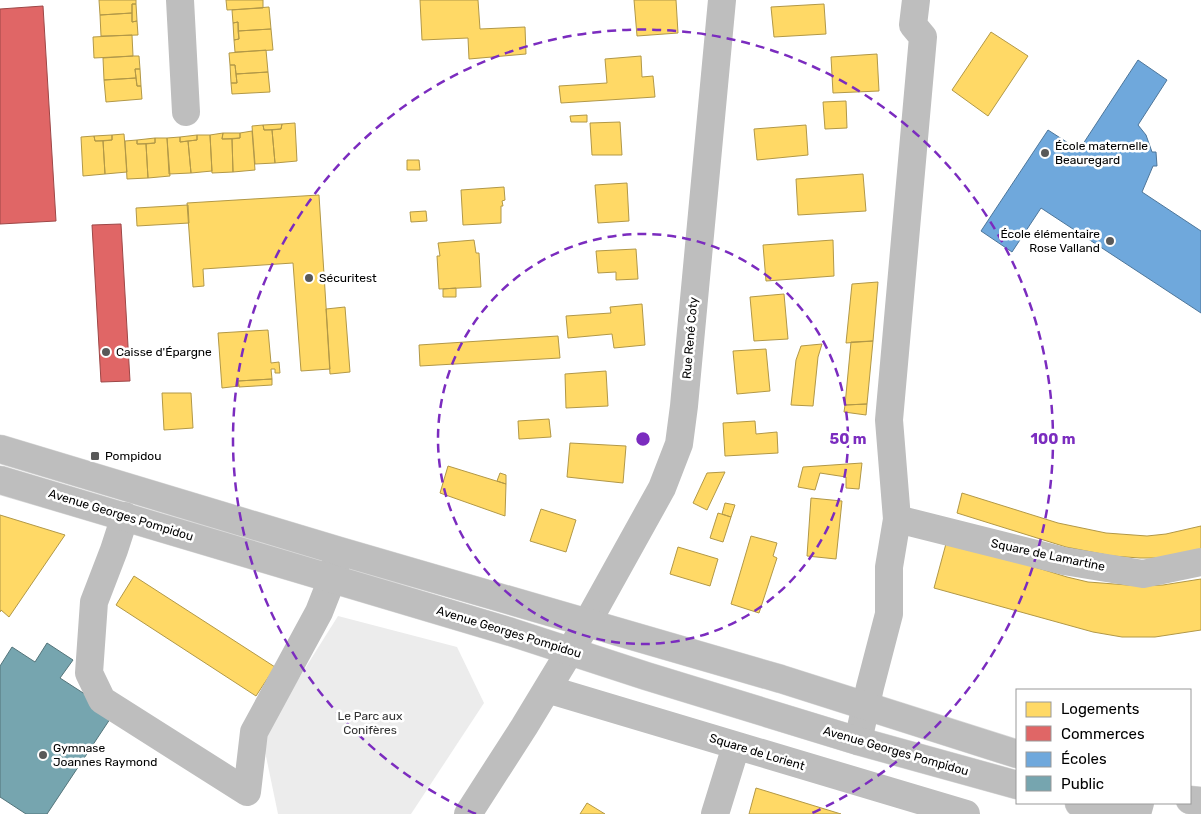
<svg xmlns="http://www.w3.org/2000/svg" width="1201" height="814" font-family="Rubik,sans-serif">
<rect width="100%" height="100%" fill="#fff"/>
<path fill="#ececec" d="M 338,616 L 457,647 L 484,703 L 411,814 L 278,814 L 262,737 Z"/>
<path fill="#ffd966" stroke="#b29847" d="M 99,0 L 136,0 L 136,4 L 132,4 L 132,13 L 100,15 Z
M 226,0 L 263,0 L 263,8 L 227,10 Z
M 420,0 L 478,0 L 480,29 L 525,27 L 526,54 L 469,59 L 468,38 L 422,40 Z
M 634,0 L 676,0 L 678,33 L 637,36 Z
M 132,4 L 136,4 L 137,21 L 132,22 Z
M 824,4 L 826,34 L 774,37 L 771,7 Z
M 269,7 L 271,29 L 238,31 L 238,22 L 233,23 L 232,10 Z
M 132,13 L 132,22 L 137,21 L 138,35 L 101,36 L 100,15 Z
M 238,22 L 239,39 L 234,40 L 233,23 Z
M 271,29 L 273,50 L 235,52 L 234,40 L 239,39 L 238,31 Z
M 991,32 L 1028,56 L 988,116 L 952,90 Z
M 132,35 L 133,56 L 94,58 L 93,37 Z
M 266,50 L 268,72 L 236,74 L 235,65 L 230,65 L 229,53 Z
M 877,54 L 879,91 L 833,93 L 831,57 Z
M 133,56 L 139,56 L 140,69 L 135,69 L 136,78 L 104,80 L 103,58 Z
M 641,56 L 642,77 L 653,76 L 655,97 L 561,103 L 559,86 L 607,83 L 605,59 Z
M 230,65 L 235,65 L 237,83 L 231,83 Z
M 135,69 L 140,69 L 141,86 L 137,86 Z
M 268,72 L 270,92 L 232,94 L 231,83 L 237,83 L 236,74 Z
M 136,78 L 137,86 L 141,86 L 142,99 L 106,102 L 104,80 Z
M 846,101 L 847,128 L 825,129 L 823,102 Z
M 587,115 L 587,122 L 571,122 L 570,116 Z
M 620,122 L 622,155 L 592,155 L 590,123 Z
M 295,123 L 297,161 L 275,163 L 272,130 L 281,129 L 282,124 Z
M 282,124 L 281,129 L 264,130 L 263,125 Z
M 263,125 L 264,130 L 272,130 L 275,163 L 255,164 L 252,126 Z
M 806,125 L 808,155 L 757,160 L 754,129 Z
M 252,131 L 255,170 L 233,172 L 232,139 L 240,138 L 240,133 Z
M 223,133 L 222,139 L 232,139 L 233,172 L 212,173 L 210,135 Z
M 223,133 L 240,133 L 240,138 L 222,139 Z
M 124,134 L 127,172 L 105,174 L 103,141 L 112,140 L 112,135 Z
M 112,135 L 112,140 L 95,141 L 94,136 Z
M 197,135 L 197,140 L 180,142 L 180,137 Z
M 197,135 L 210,135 L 212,171 L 191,173 L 188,141 L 197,140 Z
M 94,136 L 95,141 L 103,141 L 105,174 L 83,176 L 81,137 Z
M 180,137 L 180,142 L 188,141 L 191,173 L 169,174 L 167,138 Z
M 155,138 L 155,143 L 137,144 L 137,140 Z
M 155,138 L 167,138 L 170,176 L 148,178 L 146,144 L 155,143 Z
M 137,140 L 137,144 L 146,144 L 148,178 L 127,179 L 125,141 Z
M 407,160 L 419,160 L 420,170 L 407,170 Z
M 863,174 L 866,211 L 798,215 L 796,179 Z
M 627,183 L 629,221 L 598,223 L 595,185 Z
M 504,187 L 505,200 L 502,201 L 503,206 L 501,206 L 501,223 L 463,225 L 461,190 Z
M 319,195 L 330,369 L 301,371 L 293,263 L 203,269 L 204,286 L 193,287 L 187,203 Z
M 188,205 L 189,223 L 137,226 L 136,208 Z
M 426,211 L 427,221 L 411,222 L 410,212 Z
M 474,240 L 476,253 L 479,253 L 481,287 L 439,289 L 437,256 L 440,256 L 438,243 Z
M 833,240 L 834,276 L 766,281 L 763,245 Z
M 636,249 L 638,279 L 616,280 L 616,272 L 598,273 L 596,251 Z
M 878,282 L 873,341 L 846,343 L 852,284 Z
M 456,288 L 456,297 L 443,297 L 443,289 Z
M 784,294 L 788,339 L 754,341 L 750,297 Z
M 642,304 L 645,345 L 614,348 L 612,334 L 568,338 L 566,316 L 611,313 L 610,307 Z
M 345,307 L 350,372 L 330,374 L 326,309 Z
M 268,330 L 271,363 L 279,362 L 280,373 L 275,373 L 275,369 L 271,369 L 272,379 L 238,381 L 239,386 L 222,388 L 218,333 Z
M 558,336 L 560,358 L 420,366 L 419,345 Z
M 873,341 L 867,404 L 845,405 L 851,342 Z
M 822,344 L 818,357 L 813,406 L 791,405 L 796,360 L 801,346 Z
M 766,349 L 770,391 L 737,394 L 733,351 Z
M 606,371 L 608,406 L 566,408 L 565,374 Z
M 272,379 L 272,385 L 239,387 L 238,381 Z
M 162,393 L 191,393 L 193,428 L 164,430 Z
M 867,404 L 866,415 L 844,412 L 845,405 Z
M 549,419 L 551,437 L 519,439 L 518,421 Z
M 755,421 L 756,434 L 777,432 L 778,453 L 725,456 L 723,423 Z
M 570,443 L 626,446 L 623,483 L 567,477 Z
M 862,463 L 859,489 L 846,488 L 846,477 L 820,473 L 815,490 L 798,487 L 803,467 Z
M 448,466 L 506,484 L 505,516 L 440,493 Z
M 725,472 L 707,510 L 693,503 L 707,473 Z
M 500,473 L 506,475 L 506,484 L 497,481 Z
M 962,493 L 1058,523 L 1106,533 L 1147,536 L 1166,534 L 1201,526 L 1201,550 L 1160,558 L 1140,558 L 1112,556 L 1066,547 L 957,513 Z
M 811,498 L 842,501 L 836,559 L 807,556 Z
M 725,503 L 735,505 L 731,517 L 722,514 Z
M 541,509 L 576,520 L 566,552 L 530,541 Z
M 718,513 L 731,517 L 723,542 L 710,538 Z
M 0,515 L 65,535 L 9,617 L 1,610 L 0,612 Z
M 751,536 L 777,543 L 773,556 L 777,558 L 759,613 L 731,604 Z
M 947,540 L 1067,577 L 1088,582 L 1141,586 L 1163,585 L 1201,579 L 1201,630 L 1155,637 L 1122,637 L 1093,632 L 934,588 Z
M 678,547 L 718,559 L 710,586 L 670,574 Z
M 134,576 L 275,667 L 256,696 L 116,605 Z
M 756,788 L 841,814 L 749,814 Z
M 587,803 L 605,814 L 580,814 Z"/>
<path fill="#e06666" stroke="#9d4747" d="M 43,6 L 56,221 L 0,224 L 0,9 Z
M 121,224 L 130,381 L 101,382 L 92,225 Z"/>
<path fill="#6fa8dc" stroke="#4e769a" d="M 1138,60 L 1167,80 L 1138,125 L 1146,135 L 1152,152 L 1156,152 L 1157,166 L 1153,166 L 1142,192 L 1201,231 L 1201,313 L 1041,208 L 1012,252 L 981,231 L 1048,130 L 1079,150 Z"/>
<path fill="#76a5af" stroke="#53747a" d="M 47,643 L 73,660 L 60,678 L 114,713 L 47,814 L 26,814 L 0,797 L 0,666 L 12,647 L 35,662 Z"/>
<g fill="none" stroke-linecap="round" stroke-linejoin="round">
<g stroke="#dbdbdb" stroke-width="29">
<path id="major" d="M 0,449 L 339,551 L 781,679 L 1017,754
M 0,480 L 511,632 L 646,676 L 858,741 L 1017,785
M 1190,800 L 1201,801
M 1079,803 L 1122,814"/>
</g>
<path stroke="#bebebe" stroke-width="28" d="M 180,0 L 186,112
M 125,516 L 114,550 L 94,602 L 89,673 L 102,700 L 247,792 L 254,732 L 319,612 L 332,579 L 338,555
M 897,519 L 1064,561 L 1143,574 L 1201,562
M 547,689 L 966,814
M 858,741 L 870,687 L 889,614 L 889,567 L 897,519 L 889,420 L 923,37 L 913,25 L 916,0
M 468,814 L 524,727 L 587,623 L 662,488 L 679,444 L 684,406 L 722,0
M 715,814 L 736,746
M 1137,814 L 1140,803"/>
<use href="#major" stroke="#bebebe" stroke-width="28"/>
</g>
<g fill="none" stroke="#7b2cbf" stroke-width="2.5" stroke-dasharray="9 6">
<circle cx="643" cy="439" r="205"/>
<path d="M476 814A410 410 0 1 1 810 814"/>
</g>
<g fill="#595959" stroke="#fff" stroke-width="2">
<circle cx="1045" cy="153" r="5"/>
<circle cx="1110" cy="241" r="5"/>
<circle cx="309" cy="278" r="5"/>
<circle cx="106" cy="352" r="5"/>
<rect x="90" y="451" width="10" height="10" rx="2.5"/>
<circle cx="43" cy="755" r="5"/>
</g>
<g text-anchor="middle" stroke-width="5" stroke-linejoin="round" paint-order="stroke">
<g font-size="12" fill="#000" stroke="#fff" text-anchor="start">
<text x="1055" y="150">École maternelle<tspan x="1055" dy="14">Beauregard</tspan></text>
<text x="1100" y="238" text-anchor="end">École élémentaire<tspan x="1100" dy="14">Rose Valland</tspan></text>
<text x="319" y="282">Sécuritest</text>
<text x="116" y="356">Caisse d'Épargne</text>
<text x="105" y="460">Pompidou</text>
<text x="53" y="752">Gymnase<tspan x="53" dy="14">Joannes Raymond</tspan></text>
</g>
<g font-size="12" fill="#000" stroke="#fff">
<text transform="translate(690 338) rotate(-85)" y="4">Rue René Coty</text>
<text transform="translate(121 515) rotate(17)" y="4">Avenue Georges Pompidou</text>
<text transform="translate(1048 555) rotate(12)" y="4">Square de Lamartine</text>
<text transform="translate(509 632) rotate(17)" y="4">Avenue Georges Pompidou</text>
<text transform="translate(896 751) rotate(16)" y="4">Avenue Georges Pompidou</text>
<text transform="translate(757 752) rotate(17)" y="4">Square de Lorient</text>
</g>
<g font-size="12" fill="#333" stroke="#fff">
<text x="370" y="720">Le Parc aux<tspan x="370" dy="14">Conifères</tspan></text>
</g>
</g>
<circle cx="643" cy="439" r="8" fill="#7b2cbf" stroke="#fff" stroke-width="2.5"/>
<g font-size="15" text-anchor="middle" font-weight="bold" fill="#7b2cbf" stroke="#fff" stroke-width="5" stroke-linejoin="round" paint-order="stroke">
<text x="848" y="444">50 m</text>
<text x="1053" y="444">100 m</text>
</g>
<rect x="1016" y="689" width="175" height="115" fill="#ffffff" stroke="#999999"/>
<rect x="1026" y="702" width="25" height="15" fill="#ffd966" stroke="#999999"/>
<text x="1061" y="714" font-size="15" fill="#000000">Logements</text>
<rect x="1026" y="726" width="25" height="15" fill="#e06666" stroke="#999999"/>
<text x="1061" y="739" font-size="15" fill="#000000">Commerces</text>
<rect x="1026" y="752" width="25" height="15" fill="#6fa8dc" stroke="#999999"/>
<text x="1061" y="764" font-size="15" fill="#000000">Écoles</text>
<rect x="1026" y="776" width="25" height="15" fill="#76a5af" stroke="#999999"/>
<text x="1061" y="789" font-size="15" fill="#000000">Public</text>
</svg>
